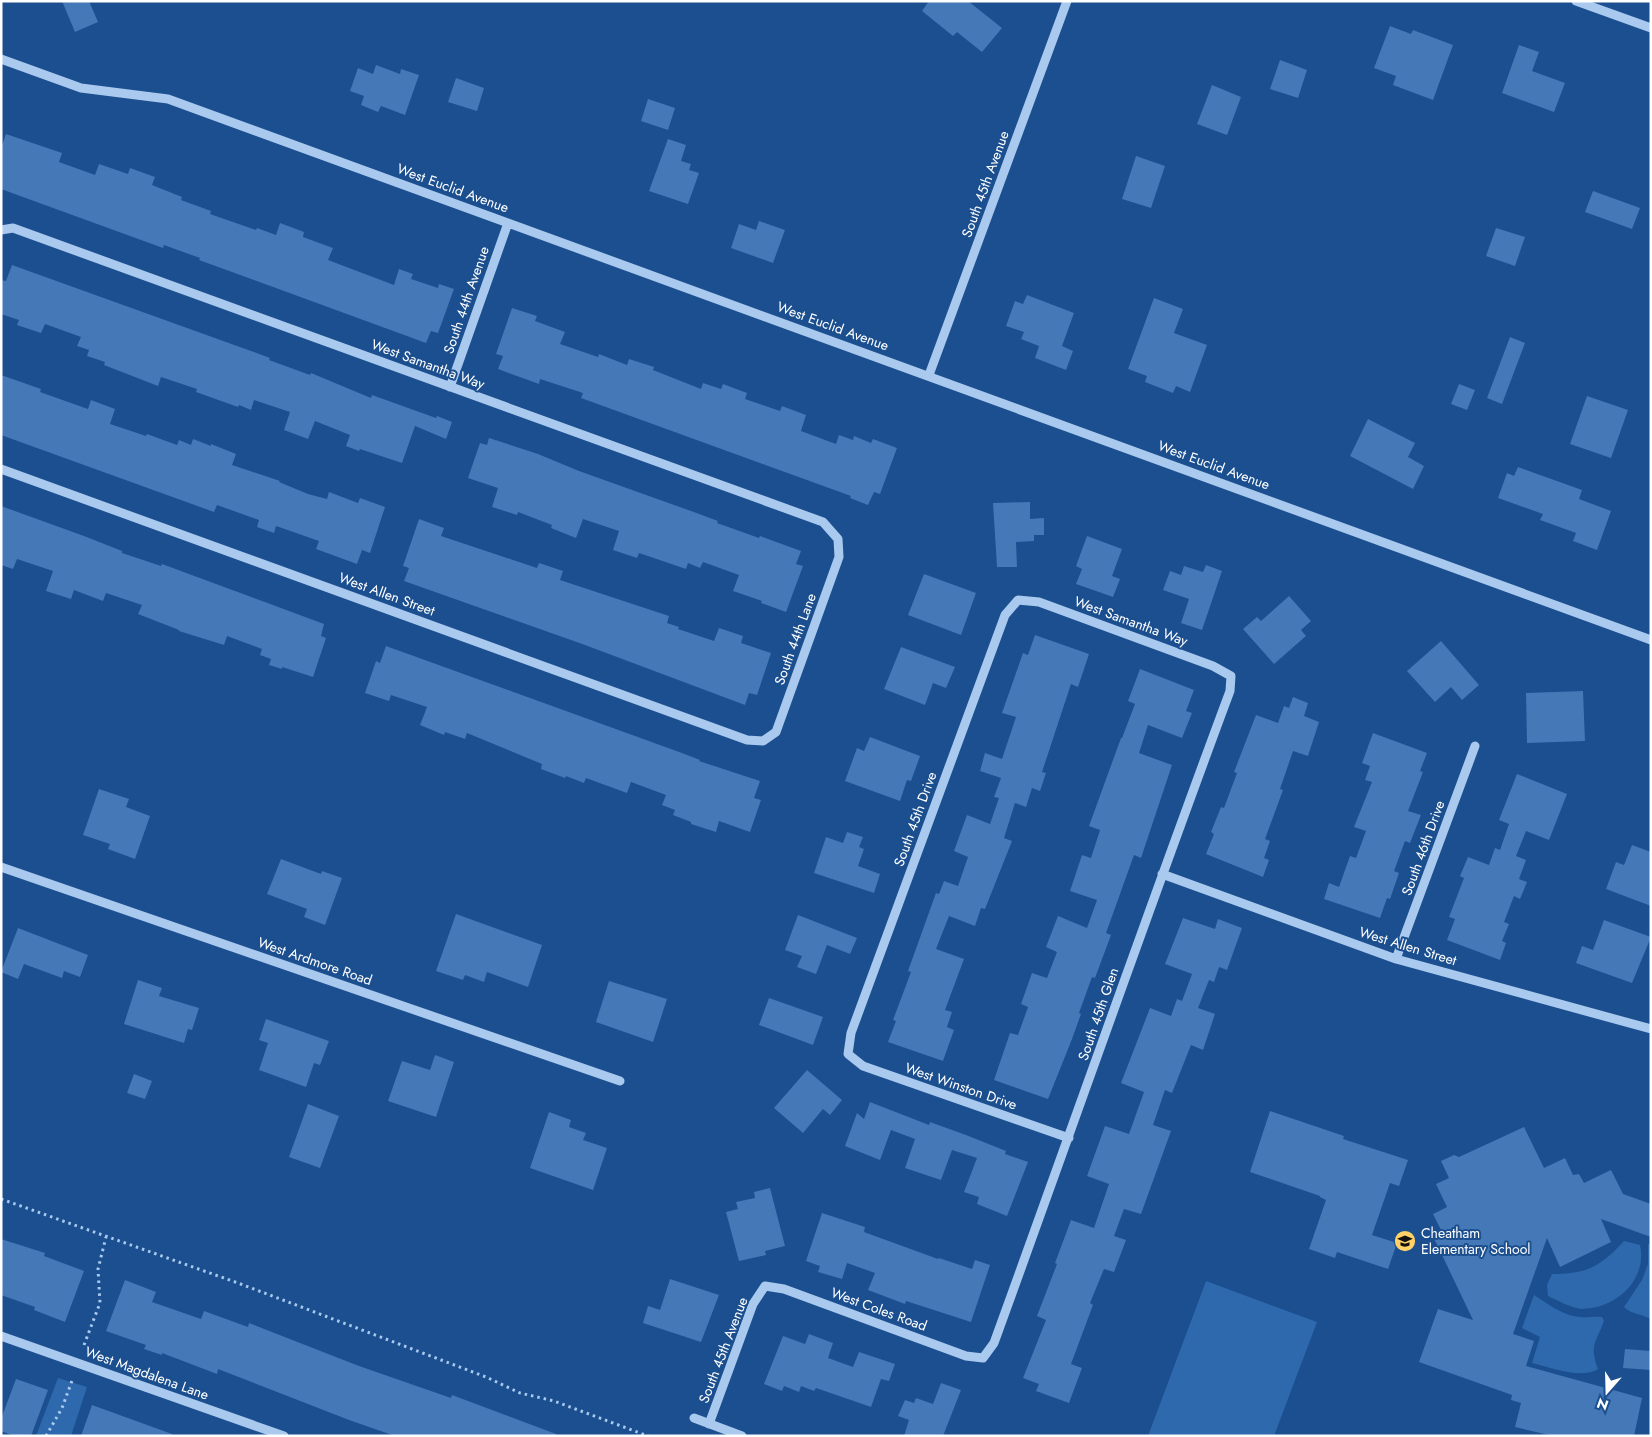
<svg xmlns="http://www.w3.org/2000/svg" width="1652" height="1437" font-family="Jost,sans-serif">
<rect width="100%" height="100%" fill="#1b4f8f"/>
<path fill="#2e69ad" d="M 1624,1241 L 1640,1245 C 1647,1276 1622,1303 1592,1308 C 1589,1308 1585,1309 1581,1309 C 1569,1307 1559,1301 1548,1296 L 1547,1285 L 1552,1274 C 1587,1274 1600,1267 1624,1241 Z
M 1648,1244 L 1651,1245 L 1651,1319 C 1641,1314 1631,1314 1624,1307 L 1642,1280 L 1648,1264 Z
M 1206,1281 L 1317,1322 L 1274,1436 L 1148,1436 Z
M 1534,1295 C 1548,1304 1563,1316 1581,1317 C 1588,1318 1595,1316 1602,1317 L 1604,1321 C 1596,1343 1589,1345 1598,1369 C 1582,1380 1549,1367 1532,1363 L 1540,1337 L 1522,1328 Z
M 58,1378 L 87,1387 L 71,1436 L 36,1436 Z"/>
<path fill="#4478b7" d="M 62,1 L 89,1 L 98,22 L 75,32 Z
M 929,1 L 968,1 L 1002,28 L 982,52 L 957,32 L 953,36 L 922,11 Z
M 1390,26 L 1411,34 L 1413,30 L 1453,45 L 1433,100 L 1393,85 L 1396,76 L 1374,68 Z
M 1519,45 L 1539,52 L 1532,71 L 1565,83 L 1554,112 L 1502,93 Z
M 1280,60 L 1307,70 L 1298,98 L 1270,89 Z
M 376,65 L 400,74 L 401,69 L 419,75 L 405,115 L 381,106 L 378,112 L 361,105 L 364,96 L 350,91 L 358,68 L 373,74 Z
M 456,78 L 484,88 L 477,111 L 448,102 Z
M 1212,85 L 1241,97 L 1227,135 L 1197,124 Z
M 648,99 L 675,108 L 668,130 L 641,121 Z
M 6,134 L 62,153 L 59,162 L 95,175 L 99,164 L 128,174 L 130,168 L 155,177 L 152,185 L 182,197 L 181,200 L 211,211 L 210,214 L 256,230 L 257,228 L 276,235 L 280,223 L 304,232 L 303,237 L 333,248 L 328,260 L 394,285 L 399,269 L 413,274 L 411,279 L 438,288 L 439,284 L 454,289 L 438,333 L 431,331 L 426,343 L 199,260 L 200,258 L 164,245 L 163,248 L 1,189 L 1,148 Z
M 668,139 L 686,145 L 681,161 L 691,164 L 689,170 L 699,173 L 688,204 L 649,191 Z
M 1136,156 L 1165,166 L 1151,208 L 1122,199 Z
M 1593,191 L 1640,208 L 1632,229 L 1585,212 Z
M 759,221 L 785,230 L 773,263 L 731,248 L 739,224 L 756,230 Z
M 1496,228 L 1525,237 L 1515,266 L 1486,256 Z
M 12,265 L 251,351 L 270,358 L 269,360 L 310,375 L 311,373 L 371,398 L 372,395 L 436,418 L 437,416 L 452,422 L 446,439 L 415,426 L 402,463 L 360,449 L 359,451 L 346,446 L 350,435 L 315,421 L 308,439 L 284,430 L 290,412 L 254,400 L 251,410 L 239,405 L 238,407 L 196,392 L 197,389 L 161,377 L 158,386 L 104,365 L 105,362 L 87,356 L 89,350 L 77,346 L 81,337 L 45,324 L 41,333 L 17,325 L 19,320 L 1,314 L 1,280 L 6,281 Z
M 1027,295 L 1074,313 L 1062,346 L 1073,351 L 1066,370 L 1035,358 L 1039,346 L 1021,339 L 1024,332 L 1006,326 L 1015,301 L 1023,304 Z
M 1154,298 L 1183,309 L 1174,333 L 1207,345 L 1190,392 L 1176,386 L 1173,393 L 1145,382 L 1147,376 L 1128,369 Z
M 512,308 L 537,316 L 535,321 L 565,332 L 560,344 L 598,357 L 599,354 L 627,365 L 629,359 L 654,367 L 653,370 L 701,389 L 703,383 L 721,389 L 723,384 L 747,393 L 745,399 L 780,411 L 782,406 L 806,415 L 801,431 L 836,444 L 839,435 L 853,440 L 854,436 L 871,443 L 873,439 L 897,448 L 880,494 L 874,492 L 868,505 L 850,498 L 851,496 L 581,398 L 583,393 L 540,379 L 539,384 L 498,369 L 503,356 L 496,354 Z
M 1510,337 L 1525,343 L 1502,404 L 1487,398 Z
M 1,375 L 41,389 L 40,392 L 88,409 L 91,400 L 115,409 L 110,424 L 146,436 L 147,434 L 177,445 L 179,440 L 191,445 L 193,439 L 211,446 L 211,444 L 236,454 L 232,465 L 280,481 L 279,482 L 308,494 L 327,499 L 329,492 L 358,503 L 360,498 L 385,507 L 370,553 L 362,550 L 357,564 L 316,549 L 319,541 L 276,526 L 274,533 L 257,527 L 259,520 L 217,505 L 214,512 L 1,435 Z
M 1459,384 L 1475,390 L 1467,410 L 1451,404 Z
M 1587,396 L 1628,410 L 1611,458 L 1570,444 Z
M 1368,419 L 1415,443 L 1408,457 L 1424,466 L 1413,489 L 1350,456 Z
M 489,438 L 538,454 L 579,471 L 691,511 L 718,521 L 717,523 L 759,538 L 760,536 L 801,551 L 796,564 L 803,566 L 786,612 L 761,603 L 762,601 L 733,591 L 739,575 L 703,562 L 700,568 L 688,563 L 686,569 L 639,553 L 637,558 L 613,550 L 619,531 L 583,519 L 576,538 L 551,528 L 552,525 L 518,512 L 517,515 L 492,507 L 498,488 L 468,478 L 480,443 L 487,445 Z
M 1518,467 L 1582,490 L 1579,499 L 1611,511 L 1597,550 L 1573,541 L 1576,533 L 1540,520 L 1543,514 L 1498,498 L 1507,473 L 1514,476 Z
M 1030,502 L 1030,519 L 1044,518 L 1044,535 L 1034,535 L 1034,541 L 1016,542 L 1017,567 L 997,567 L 993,503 Z
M 1,506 L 84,536 L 122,551 L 122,553 L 161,566 L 162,564 L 324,624 L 321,636 L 326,638 L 313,677 L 282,667 L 282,669 L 269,665 L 271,659 L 260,655 L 262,649 L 227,636 L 224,645 L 179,631 L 179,630 L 138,614 L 142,605 L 106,593 L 103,601 L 74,590 L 71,599 L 46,591 L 53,571 L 17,559 L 13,569 L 1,565 Z
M 419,519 L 444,528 L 441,536 L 537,568 L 539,563 L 563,571 L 560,580 L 669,616 L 667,623 L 679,627 L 678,629 L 714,641 L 719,628 L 743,636 L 741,643 L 771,653 L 757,695 L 749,693 L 745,705 L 585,645 L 404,581 L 409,568 L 403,566 Z
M 1087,536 L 1122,549 L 1112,576 L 1120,579 L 1113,597 L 1076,584 L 1082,569 L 1076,566 Z
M 1206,565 L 1222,571 L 1202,630 L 1181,623 L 1189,599 L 1163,590 L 1170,571 L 1181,575 L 1184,566 L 1203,572 Z
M 924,574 L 976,593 L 961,635 L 908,615 Z
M 1289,596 L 1311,621 L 1301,630 L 1306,636 L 1274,664 L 1243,629 L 1257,617 L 1261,621 Z
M 1035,635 L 1089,654 L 1078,687 L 1071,684 L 1042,772 L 1046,773 L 1040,791 L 1032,788 L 1026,807 L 1015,803 L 1004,838 L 1012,841 L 985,909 L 981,908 L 975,926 L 949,916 L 936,949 L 964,959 L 945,1010 L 952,1012 L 947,1027 L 954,1030 L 943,1061 L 888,1042 L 896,1021 L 893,1020 L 911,972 L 908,971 L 936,893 L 939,894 L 944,881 L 958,886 L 968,857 L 954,851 L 967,815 L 990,824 L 999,798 L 994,797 L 1001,778 L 980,771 L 985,753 L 1002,759 L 1016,717 L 1002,713 L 1023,653 L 1028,655 Z
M 1441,641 L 1479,685 L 1462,700 L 1451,687 L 1435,702 L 1407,671 Z
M 386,646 L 682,753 L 700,760 L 699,761 L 760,781 L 754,798 L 761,800 L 750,832 L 719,821 L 716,832 L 691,824 L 691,822 L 673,815 L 675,810 L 662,805 L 666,795 L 631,782 L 627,793 L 586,778 L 584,783 L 566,776 L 565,778 L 541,769 L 542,764 L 467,733 L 465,739 L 445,732 L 444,735 L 420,725 L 427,707 L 391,695 L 389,701 L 365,693 L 376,661 L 380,663 Z
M 901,647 L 955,667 L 946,688 L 933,683 L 925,705 L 884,689 Z
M 1140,669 L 1194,690 L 1186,711 L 1192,713 L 1182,738 L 1148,725 L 1139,753 L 1172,765 L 1141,858 L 1134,855 L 1106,933 L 1111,935 L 1095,978 L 1092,977 L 1079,1013 L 1081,1014 L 1072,1039 L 1048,1099 L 994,1080 L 1010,1033 L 1018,1035 L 1028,1007 L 1021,1004 L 1032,973 L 1047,978 L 1057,952 L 1046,947 L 1058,916 L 1087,928 L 1097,900 L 1070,891 L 1082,855 L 1091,858 L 1100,830 L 1089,826 L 1121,738 L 1122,738 L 1135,704 L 1128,701 Z
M 1583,691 L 1585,741 L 1527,743 L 1526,693 Z
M 1293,697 L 1308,703 L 1304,716 L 1319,722 L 1308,756 L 1293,751 L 1280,789 L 1283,790 L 1265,839 L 1270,841 L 1264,858 L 1269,860 L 1263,877 L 1206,854 L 1214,834 L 1211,832 L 1221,807 L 1224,808 L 1237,773 L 1234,772 L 1256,715 L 1278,723 L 1284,706 L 1289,708 Z
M 1373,733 L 1427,753 L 1420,771 L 1423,772 L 1408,811 L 1421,815 L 1410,843 L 1405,841 L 1394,871 L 1399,873 L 1390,899 L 1387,898 L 1380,918 L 1324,899 L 1329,883 L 1339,887 L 1350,856 L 1356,858 L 1366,831 L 1354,827 L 1372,782 L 1365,780 L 1370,766 L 1362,763 Z
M 870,737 L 920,756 L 911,781 L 907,780 L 900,801 L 845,781 L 857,748 L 864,751 Z
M 1517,774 L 1567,794 L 1549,840 L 1526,831 L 1516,856 L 1526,860 L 1519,879 L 1527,882 L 1520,899 L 1514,896 L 1504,922 L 1509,924 L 1502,941 L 1506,943 L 1500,960 L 1447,940 L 1455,919 L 1449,917 L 1464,878 L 1460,876 L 1468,857 L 1489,865 L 1495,848 L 1500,850 L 1509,824 L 1499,820 Z
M 99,789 L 129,799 L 126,807 L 150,816 L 135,859 L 108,849 L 110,844 L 83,835 Z
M 847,832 L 863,837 L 859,847 L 864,849 L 858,866 L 880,874 L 874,893 L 814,873 L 826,837 L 843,843 Z
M 1632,845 L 1651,852 L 1651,906 L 1606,889 L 1616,862 L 1624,865 Z
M 281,859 L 321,874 L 322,871 L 342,878 L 325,925 L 304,917 L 307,909 L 267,894 Z
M 456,914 L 542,945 L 528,987 L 487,972 L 484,982 L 465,975 L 463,980 L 436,971 Z
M 798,915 L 857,938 L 850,954 L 827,945 L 816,974 L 797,967 L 802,956 L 785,950 Z
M 1183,918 L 1215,929 L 1218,919 L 1242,928 L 1227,970 L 1219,967 L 1214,982 L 1209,980 L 1198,1008 L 1215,1014 L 1203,1050 L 1191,1045 L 1172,1093 L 1165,1090 L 1153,1125 L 1171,1131 L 1141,1214 L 1124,1209 L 1114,1236 L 1126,1240 L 1114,1272 L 1104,1269 L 1090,1303 L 1093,1305 L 1071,1364 L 1082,1368 L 1069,1403 L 1036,1391 L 1039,1384 L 1023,1378 L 1046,1320 L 1037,1316 L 1057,1264 L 1055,1263 L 1071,1220 L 1094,1228 L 1109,1184 L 1087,1176 L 1105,1126 L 1129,1134 L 1144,1092 L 1121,1083 L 1150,1008 L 1171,1016 L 1177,999 L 1182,1001 L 1192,974 L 1165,964 Z
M 1604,920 L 1651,937 L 1632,983 L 1576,963 L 1582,946 L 1593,950 Z
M 18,928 L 88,955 L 80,977 L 64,971 L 62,978 L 24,964 L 18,979 L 1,972 Z
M 138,980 L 162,988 L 159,996 L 199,1008 L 192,1030 L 188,1029 L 184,1043 L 124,1024 Z
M 609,981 L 667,999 L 653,1042 L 596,1022 Z
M 769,998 L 823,1017 L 813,1045 L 759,1025 Z
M 266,1019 L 329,1041 L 320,1065 L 314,1063 L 306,1087 L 259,1070 L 268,1043 L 259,1040 Z
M 435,1055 L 454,1062 L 436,1117 L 388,1101 L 402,1061 L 430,1070 Z
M 807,1070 L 842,1100 L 830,1115 L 823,1109 L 803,1133 L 774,1108 Z
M 134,1074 L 152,1081 L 145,1099 L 127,1093 Z
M 870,1102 L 929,1125 L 930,1122 L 966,1135 L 1006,1151 L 1005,1154 L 1028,1162 L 1007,1216 L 977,1204 L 979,1197 L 964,1192 L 977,1158 L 952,1150 L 941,1180 L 905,1168 L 915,1139 L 891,1130 L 880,1160 L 845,1146 L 857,1113 L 864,1119 Z
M 308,1104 L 339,1116 L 320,1168 L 289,1157 Z
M 1270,1111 L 1344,1136 L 1343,1139 L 1408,1160 L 1399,1186 L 1390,1183 L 1372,1235 L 1397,1243 L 1388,1269 L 1337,1252 L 1335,1258 L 1309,1249 L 1326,1200 L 1320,1197 L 1320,1196 L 1250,1172 Z
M 549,1112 L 571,1120 L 569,1127 L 586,1133 L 583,1140 L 607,1148 L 593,1190 L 530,1168 Z
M 1524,1127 L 1544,1168 L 1565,1158 L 1573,1175 L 1579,1174 L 1584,1183 L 1611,1170 L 1623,1194 L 1651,1204 L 1651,1237 L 1601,1219 L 1611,1242 L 1560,1267 L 1547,1238 L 1513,1334 L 1534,1341 L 1526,1366 L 1642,1398 L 1634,1436 L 1553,1436 L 1515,1427 L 1521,1403 L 1511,1400 L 1512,1395 L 1419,1362 L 1438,1309 L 1473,1320 L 1432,1234 L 1441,1230 L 1433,1214 L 1447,1207 L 1436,1184 L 1449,1178 L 1441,1161 L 1454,1155 L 1459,1157 Z
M 770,1188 L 785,1246 L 765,1251 L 766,1255 L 739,1261 L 726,1212 L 738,1209 L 736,1202 L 755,1198 L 754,1192 Z
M 822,1213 L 865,1227 L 864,1232 L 938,1259 L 939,1258 L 972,1269 L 975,1260 L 990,1265 L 971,1322 L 906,1301 L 905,1304 L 868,1290 L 875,1273 L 847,1263 L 842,1279 L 818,1272 L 820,1266 L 806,1261 Z
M 1,1239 L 45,1253 L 44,1256 L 84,1271 L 65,1322 L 34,1310 L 35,1307 L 1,1295 Z
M 670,1279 L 719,1295 L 701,1342 L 643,1323 L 648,1306 L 660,1310 Z
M 125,1280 L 156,1292 L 152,1302 L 201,1319 L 204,1311 L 248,1327 L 249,1323 L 359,1366 L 451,1398 L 452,1395 L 556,1434 L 556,1436 L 395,1436 L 349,1420 L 218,1369 L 217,1374 L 162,1353 L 162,1355 L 144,1349 L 146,1345 L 106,1331 Z
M 809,1334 L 833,1343 L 828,1358 L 853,1367 L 859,1352 L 895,1364 L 889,1381 L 881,1379 L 871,1407 L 816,1388 L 814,1391 L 801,1386 L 799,1392 L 784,1386 L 782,1391 L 764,1384 L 783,1336 L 805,1344 Z
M 1625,1349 L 1651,1351 L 1651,1370 L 1623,1368 Z
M 16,1379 L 48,1390 L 31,1436 L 14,1436 L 1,1431 L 1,1419 Z
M 941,1383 L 961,1390 L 943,1436 L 904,1436 L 909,1420 L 898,1416 L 905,1400 L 914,1403 L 916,1398 L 933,1404 Z
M 92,1405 L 172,1434 L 171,1436 L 81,1436 Z"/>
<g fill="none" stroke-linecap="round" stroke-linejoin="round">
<path stroke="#a9c9ee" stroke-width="3" stroke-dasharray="2.5 4" stroke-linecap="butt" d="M 1,1199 L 238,1283 L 486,1377 L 520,1393 L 554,1401 L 648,1436
M 84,1345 L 100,1303 L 98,1269 L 106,1237
M 46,1436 L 62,1408 L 73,1378"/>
<path stroke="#a9c9ee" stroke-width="9" d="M 1576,1 L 1651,28
M 1,59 L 81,88 L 168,99 L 1651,640
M 1,230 L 13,228 L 823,522 L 838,539 L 839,557 L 776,732 L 763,741 L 747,740 L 1,469
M 929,375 L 1067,1
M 450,387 L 508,223
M 1,867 L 620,1081
M 1162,874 L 1396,959 L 1651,1029
M 1396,959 L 1475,746
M 1,1336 L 284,1436
M 694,1418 L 742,1436
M 709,1424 L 753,1304 L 765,1286 L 784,1289 L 966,1356 L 983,1358 L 994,1343 C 1073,1126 1149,908 1230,691 L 1231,676 L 1213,666 L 1039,602 L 1018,600 L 1005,615 L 851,1033 L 848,1054 L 863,1066 L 1069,1138"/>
</g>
<defs>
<g id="school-disc" transform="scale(1.125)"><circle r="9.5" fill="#ffd166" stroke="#1b4f8f"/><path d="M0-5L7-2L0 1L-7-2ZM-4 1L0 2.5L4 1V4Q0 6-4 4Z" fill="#111"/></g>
</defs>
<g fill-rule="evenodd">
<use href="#school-disc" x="1405" y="1241"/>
</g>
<g text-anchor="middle" stroke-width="4" stroke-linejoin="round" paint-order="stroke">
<g font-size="14" fill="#fff" stroke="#1b4f8f">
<text transform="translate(985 184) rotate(-70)" y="5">South 45th Avenue</text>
<text transform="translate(453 188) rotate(20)" y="5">West Euclid Avenue</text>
<text transform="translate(466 300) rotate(-71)" y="5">South 44th Avenue</text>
<text transform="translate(833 326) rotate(20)" y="5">West Euclid Avenue</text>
<text transform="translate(428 364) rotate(20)" y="5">West Samantha Way</text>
<text transform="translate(1214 465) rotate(20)" y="5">West Euclid Avenue</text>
<text transform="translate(387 594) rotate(20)" y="5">West Allen Street</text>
<text transform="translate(1131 621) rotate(20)" y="5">West Samantha Way</text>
<text transform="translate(795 639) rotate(-70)" y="5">South 44th Lane</text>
<text transform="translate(915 819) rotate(-70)" y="5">South 45th Drive</text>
<text transform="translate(1423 848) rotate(-70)" y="5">South 46th Drive</text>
<text transform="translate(1408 946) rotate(17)" y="5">West Allen Street</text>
<text transform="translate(315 961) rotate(19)" y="5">West Ardmore Road</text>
<text transform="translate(1098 1014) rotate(-71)" y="5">South 45th Glen</text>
<text transform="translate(961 1086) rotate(19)" y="5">West Winston Drive</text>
<text transform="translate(879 1309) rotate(20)" y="5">West Coles Road</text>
<text transform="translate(723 1350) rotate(-69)" y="5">South 45th Avenue</text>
<text transform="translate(147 1373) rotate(20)" y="5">West Magdalena Lane</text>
</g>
<g font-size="14" fill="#fff" stroke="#1b4f8f" text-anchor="start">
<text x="1421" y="1238">Cheatham<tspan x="1421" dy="16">Elementary School</tspan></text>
</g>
</g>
<rect width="1652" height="1437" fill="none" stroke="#ffffff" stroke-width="5"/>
<g transform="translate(1607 1392) rotate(200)" stroke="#1b4f8f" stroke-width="4" paint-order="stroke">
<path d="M0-4L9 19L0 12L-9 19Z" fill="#ffffff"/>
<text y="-8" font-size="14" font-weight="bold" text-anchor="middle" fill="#ffffff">N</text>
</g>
</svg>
